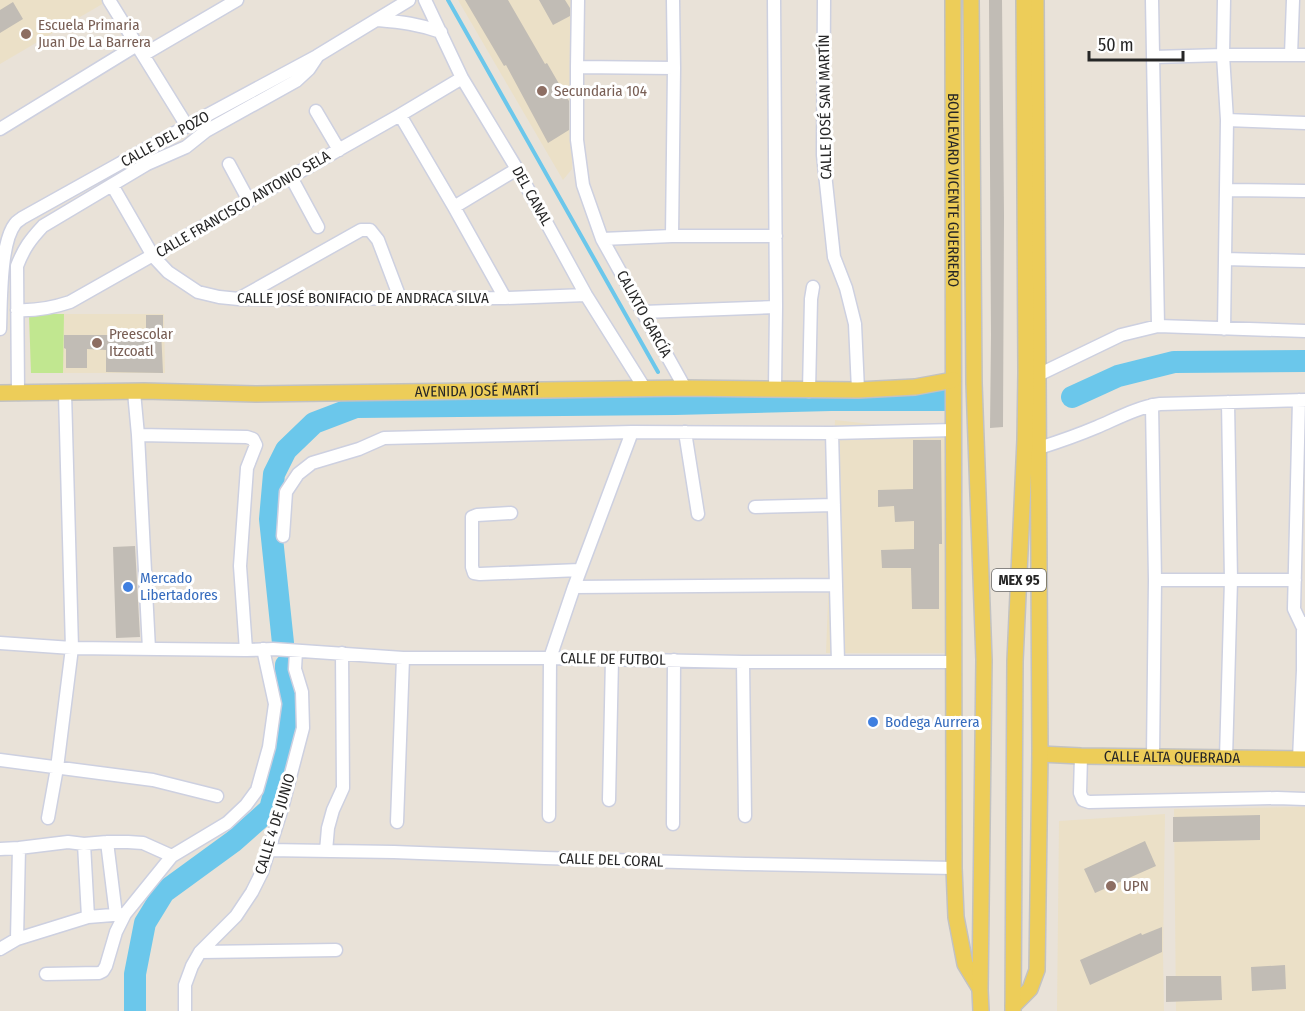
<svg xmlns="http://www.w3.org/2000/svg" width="1305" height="1011" font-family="'Fira Sans Condensed',sans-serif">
<rect width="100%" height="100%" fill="#e9e2d8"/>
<path fill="#ebe0c7" d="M 0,0 L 102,0 L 104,3 L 0,64 Z
M 458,0 L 572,0 L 572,169 L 563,180 Z
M 29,314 L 164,314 L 165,373 L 31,373 Z
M 835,420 L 950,433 L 947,653 L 826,653 Z
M 1305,807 L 1305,1011 L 1176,1011 L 1174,809 Z
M 1165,814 L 1163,951 L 1164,1011 L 1057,1011 L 1059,821 Z"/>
<path fill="#c1e790" d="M 29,314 L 64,314 L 63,373 L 31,373 Z"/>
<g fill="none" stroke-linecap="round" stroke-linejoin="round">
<path stroke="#6bc7eb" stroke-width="4" d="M 448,0 L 658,372
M 673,401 L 675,404"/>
<path stroke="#6bc7eb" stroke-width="22" d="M 1072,397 L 1118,376 L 1174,362 L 1305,361
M 283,643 L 270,519 L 274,474 L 286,450 L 314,423 L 356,407 L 675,404 L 831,400 L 946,400
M 135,1011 L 135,974 L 145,923 L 164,892 L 234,841 L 270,809 L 286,747 L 286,665"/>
</g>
<path fill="#c1bcb5" d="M 465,0 L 508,0 L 545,64 L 547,63 L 569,101 L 569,130 L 548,143 L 506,65 L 504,66 Z
M 539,0 L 565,0 L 570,8 L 570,16 L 553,25 Z
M 989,0 L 1002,0 L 1004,216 L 1003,427 L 990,428 L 991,335 Z
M 13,2 L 23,19 L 0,33 L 0,10 Z
M 146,315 L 163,315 L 163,330 L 161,330 L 163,373 L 106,372 L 106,350 L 87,349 L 87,368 L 66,368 L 66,349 L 64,348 L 64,335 L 119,335 L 120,329 L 146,330 Z
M 913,440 L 941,440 L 942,544 L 939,544 L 939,609 L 912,609 L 911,568 L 882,568 L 881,550 L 914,549 L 914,521 L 895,522 L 894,506 L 878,507 L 878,490 L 913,489 Z
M 135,546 L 140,637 L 116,638 L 113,547 Z
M 1260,815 L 1260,840 L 1173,842 L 1173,817 Z
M 1145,841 L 1156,866 L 1095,893 L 1084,869 Z
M 1162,927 L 1162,952 L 1090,985 L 1080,960 L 1141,933 L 1142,935 Z
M 1285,965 L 1286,989 L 1252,991 L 1251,967 Z
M 1166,976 L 1221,976 L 1222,1000 L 1166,1002 Z"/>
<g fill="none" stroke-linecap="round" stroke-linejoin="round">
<g stroke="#cdd0e0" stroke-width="15">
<path id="minor" d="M 109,0 L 187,126
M 425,0 L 462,78 L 517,169 L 586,295 L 645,389
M 578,0 L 577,67 L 577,140 L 583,185 L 602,239 L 685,388
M 774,0 L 776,307 L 775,389
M 824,0 L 823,155 L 834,257 L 846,288 L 855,324 L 858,390
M 1152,0 L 1158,326
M 1224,0 L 1223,55 L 1227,120 L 1224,329
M 378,20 C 401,22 419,24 441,32
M 143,55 L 237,0
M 1291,55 L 1293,0
M 1154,57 L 1223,55 L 1305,55
M 577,67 L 674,68
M 316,111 L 339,150
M 400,115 L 454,207 L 505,298
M 1227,120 L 1305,123
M 0,129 L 137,45
M 229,164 L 249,201
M 291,177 L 318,227
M 112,185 L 153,256 L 168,272 L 198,292 L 219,297 L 239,299 L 505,298 L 586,295
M 1226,190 L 1305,191
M 454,207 L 517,169
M 672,236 L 674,68 L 673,0
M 602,239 L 672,236 L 776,236
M 1225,259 L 1305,261
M 240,298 L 361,230 L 370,230 L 378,240 L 400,298
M 17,310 C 36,311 52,308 70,302 L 400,115 L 462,78
M 643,312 L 776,307
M 0,329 C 1,303 0,243 15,224 C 17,221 20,220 22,218 L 187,126 L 317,56 L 409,0
M 1038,375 L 1121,335 L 1158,326 L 1305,331
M 809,391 L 811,299 L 813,287
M 134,392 L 138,435 L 149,649
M 18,394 L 17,266 C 24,248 30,240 43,226 L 147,164 L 186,147 L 206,131 L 296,81 L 309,69 L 317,57
M 1299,400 L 1294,609 L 1303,628
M 1152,405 L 1155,580 L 1153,756
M 685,432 L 698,514
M 832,433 L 838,662
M 138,435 L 247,437 L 253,439 L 256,445 L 247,468 L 240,566 L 246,650
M 1039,448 C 1058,442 1078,435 1097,427 C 1118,418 1138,407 1160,404 L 1305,400
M 755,507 L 834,505
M 511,513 L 477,515 L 472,517 L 472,567 L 474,573 L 480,574 L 580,570
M 283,536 L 286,492 L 298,474 L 312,463 L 359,449 L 384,438 L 632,432 L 832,433 L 954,430
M 1155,580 L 1295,580
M 574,587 L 835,585
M 0,643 L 72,648 L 246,650 L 273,649 L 403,658 L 550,658 L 743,662 L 954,662
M 743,662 L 745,816
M 1081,756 L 1080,793 L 1083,800 L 1089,802 L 1277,798 L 1305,799
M 1226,758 L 1231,580 L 1228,402
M 1299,759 L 1303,670 L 1303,628 L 1305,623
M 0,760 L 153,780 L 217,796
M 609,800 L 612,659
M 549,816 L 550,658 L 574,587 L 632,432
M 48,818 L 57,768 L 72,648 L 65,393
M 397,822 L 403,658
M 673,824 L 674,660
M 107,842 L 116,915
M 84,844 L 88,917
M 0,849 L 19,848 L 68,842 L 84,844 L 107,842 L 128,842 L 143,843 L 172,856
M 268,850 L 394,852 L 545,858 L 746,864 L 954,868
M 326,851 L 328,828 L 333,810 L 343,788 L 342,653
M 17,939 L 19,848
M 0,949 L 17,939 L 88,917 L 125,914
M 200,952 L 336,950
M 46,974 L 99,973 L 103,971 L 106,966 L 116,932 L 125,914 L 172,856 L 227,823 L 246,805 L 257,790 L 269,747 L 275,704 L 263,649
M 185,1011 L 185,985 L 192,966 L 200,952 L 236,916 L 252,892 L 262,872 L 282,808 L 303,728 L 302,692 L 295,669 L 296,651"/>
</g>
<g stroke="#c2c2c2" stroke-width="18">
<g id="major">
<path id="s1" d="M 953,0 L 954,868 L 956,917 L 965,964 L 979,987"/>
<path d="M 971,0 L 974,383 L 984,660 L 980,990 L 981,1011"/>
<path id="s2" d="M 0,393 L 144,391 L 256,394 L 685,388 L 858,390 L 915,387 L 953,380"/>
<path id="s3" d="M 1040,754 L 1081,756 L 1305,759"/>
<path d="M 1013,1006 L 1030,989 L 1037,970 L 1040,754 L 1036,0"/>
<path d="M 1013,1011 L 1015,661 L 1025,440 L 1026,373 L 1024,0"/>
</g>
</g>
<use href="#minor" stroke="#fff" stroke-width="12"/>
<use href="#major" stroke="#edcd59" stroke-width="15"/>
</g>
<g fill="#8d6e63" stroke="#fff" stroke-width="2">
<circle cx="26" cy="34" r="6"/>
<circle cx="542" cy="91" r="6"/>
<circle cx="97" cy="343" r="6"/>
<circle cx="1111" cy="886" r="6"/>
</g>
<g fill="#3f7fe0" stroke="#fff" stroke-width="2">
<circle cx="128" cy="587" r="6"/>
<circle cx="873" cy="722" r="6"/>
</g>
<g text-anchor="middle" stroke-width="6" stroke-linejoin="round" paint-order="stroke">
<rect fill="#fff" stroke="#676767" stroke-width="1.5" x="992" y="569" width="54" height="22" rx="4.5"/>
<g font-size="14" font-weight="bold" fill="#262626">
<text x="1019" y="585">MEX 95</text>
</g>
<g font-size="15" fill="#785e54" stroke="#fff" text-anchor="start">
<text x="38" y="30">Escuela Primaria<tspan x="38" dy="17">Juan De La Barrera</tspan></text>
<text x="554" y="96">Secundaria 104</text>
<text x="109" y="339">Preescolar<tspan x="109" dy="17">Itzcoatl</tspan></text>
<text x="1123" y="891">UPN</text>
</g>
<g font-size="15" fill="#262626" stroke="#fff">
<text transform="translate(825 107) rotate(-91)" y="5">CALLE JOSÉ SAN MARTÍN</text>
<text transform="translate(165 139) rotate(-29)" y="5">CALLE DEL POZO</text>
<text dy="5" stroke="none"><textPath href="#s1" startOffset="190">BOULEVARD VICENTE GUERRERO</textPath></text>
<text transform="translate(532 196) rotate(61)" y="5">DEL CANAL</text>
<text transform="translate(243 204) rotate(-30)" y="5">CALLE FRANCISCO ANTONIO SELA</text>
<text x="363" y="303">CALLE JOSÉ BONIFACIO DE ANDRACA SILVA</text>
<text transform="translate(644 314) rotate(61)" y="5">CALIXTO GARCÍA</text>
<text dy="5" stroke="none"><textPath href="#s2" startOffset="477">AVENIDA JOSÉ MARTÍ</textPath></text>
<text transform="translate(613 659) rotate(1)" y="5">CALLE DE FUTBOL</text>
<text dy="5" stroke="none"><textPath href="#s3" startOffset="132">CALLE ALTA QUEBRADA</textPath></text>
<text transform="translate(275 824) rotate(-73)" y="5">CALLE 4 DE JUNIO</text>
<text transform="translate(611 860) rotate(2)" y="5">CALLE DEL CORAL</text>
</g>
<g font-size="15" fill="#366cbe" stroke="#fff" text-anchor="start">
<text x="140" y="583">Mercado<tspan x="140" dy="17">Libertadores</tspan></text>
<text x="885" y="727">Bodega Aurrera</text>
</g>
</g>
<path d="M1089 51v9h94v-9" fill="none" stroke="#262626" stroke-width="3"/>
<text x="1098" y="51" font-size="18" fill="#262626" stroke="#ffffff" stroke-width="4.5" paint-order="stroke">50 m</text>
</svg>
